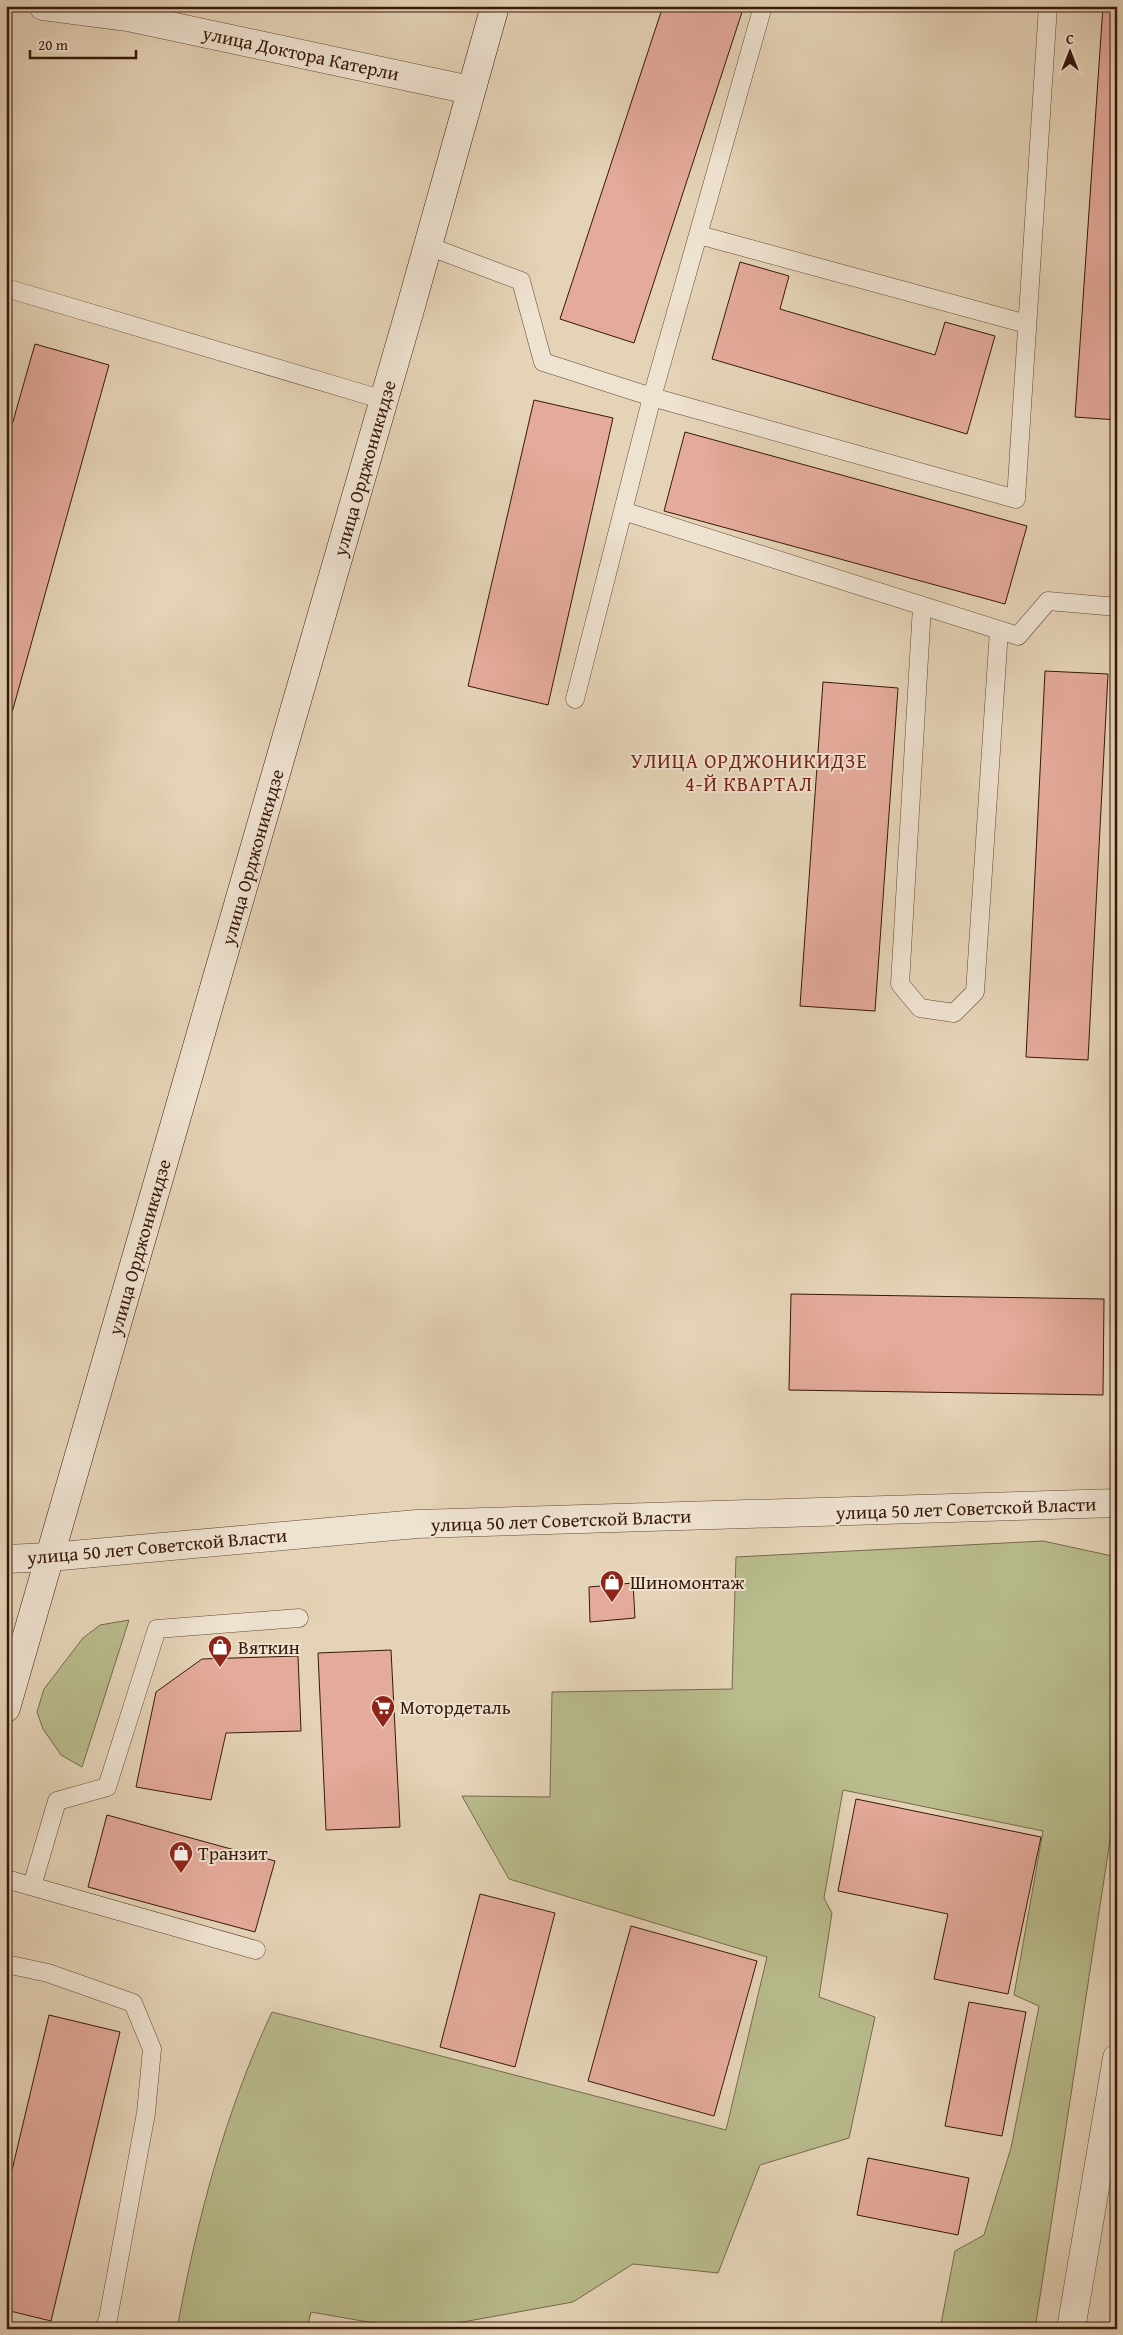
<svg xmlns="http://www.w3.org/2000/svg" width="1123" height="2335" font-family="'Gentium Book Plus',serif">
<rect width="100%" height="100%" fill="#e5d3b7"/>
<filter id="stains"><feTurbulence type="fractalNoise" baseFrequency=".004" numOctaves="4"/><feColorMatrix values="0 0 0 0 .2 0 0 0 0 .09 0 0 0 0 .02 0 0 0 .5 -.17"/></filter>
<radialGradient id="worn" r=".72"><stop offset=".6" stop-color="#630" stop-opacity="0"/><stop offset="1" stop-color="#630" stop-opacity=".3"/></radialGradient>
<path fill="#b8bb8c" stroke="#786a4a" d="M 1043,1541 L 1117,1557 L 1117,1795 L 1035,2329 L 940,2329 L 955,2251 L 984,2235 L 1011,2148 L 1039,2006 L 1014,1995 L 1043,1831 L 843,1790 L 824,1898 L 832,1913 L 819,1997 L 875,2017 L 849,2138 L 760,2165 L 718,2273 L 633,2264 L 573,2302 L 424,2329 L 408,2329 L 311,2312 L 307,2329 L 177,2329 C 197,2220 225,2112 272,2012 L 726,2130 L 767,1957 L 509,1879 L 462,1796 L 550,1797 L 552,1692 L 732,1689 L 736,1557 Z
M 129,1620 L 82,1767 L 61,1755 L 43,1729 L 37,1712 L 44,1689 L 83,1638 L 100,1625 Z"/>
<path fill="#e4aa9b" stroke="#371809" d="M 663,6 L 744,6 L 634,343 L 560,319 Z
M 1103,6 L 1117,6 L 1117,420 L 1075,417 Z
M 740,262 L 789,276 L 780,309 L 935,355 L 945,322 L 995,336 L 967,434 L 712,359 Z
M 35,344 L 109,365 L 6,734 L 6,446 Z
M 534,400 L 613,418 L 548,705 L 468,686 Z
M 685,432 L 1027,526 L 1005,604 L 664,511 Z
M 1045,671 L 1108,674 L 1088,1060 L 1026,1057 Z
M 823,682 L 898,688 L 875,1011 L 800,1006 Z
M 791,1294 L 1104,1299 L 1103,1395 L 789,1390 Z
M 633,1583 L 635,1618 L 590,1622 L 589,1587 Z
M 391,1650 L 400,1827 L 326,1830 L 318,1653 Z
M 298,1656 L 301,1731 L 226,1733 L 211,1800 L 136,1787 L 156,1692 L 202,1659 Z
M 856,1799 L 1041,1837 L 1008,1994 L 934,1979 L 948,1914 L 838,1891 Z
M 107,1815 L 275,1861 L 255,1932 L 88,1887 Z
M 480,1894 L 555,1913 L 515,2067 L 440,2047 Z
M 631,1926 L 757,1961 L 714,2116 L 588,2081 Z
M 969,2002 L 1026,2012 L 1002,2136 L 945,2126 Z
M 49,2015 L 120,2032 L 51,2321 L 6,2310 L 6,2195 Z
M 868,2158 L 969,2178 L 958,2235 L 857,2215 Z"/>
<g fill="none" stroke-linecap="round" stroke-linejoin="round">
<g stroke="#624734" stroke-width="19">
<path id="service" d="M 699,235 L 1027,324
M 428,246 L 521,281 L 543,362 L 652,397 L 763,6
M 6,288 L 384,400
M 623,511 L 1018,636 L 1048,601 L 1117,607
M 922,606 L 900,984 L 920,1008 L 954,1013 L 975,992 L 999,630
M 575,699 L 652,397 L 1016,499 L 1048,6
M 6,1879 L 256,1950
M 32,1886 L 57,1801 L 107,1787 L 157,1629 L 299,1618
M 6,1964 L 48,1973 L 133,2003 L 152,2049 L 146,2113 L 108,2319 L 104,2329"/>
</g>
<g stroke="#624734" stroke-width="29">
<path id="minor" d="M 43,6 L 128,17 L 470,90
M 50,1557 L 417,1524 L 1117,1503
M 1071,2329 L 1117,2058"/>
</g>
<g stroke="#624734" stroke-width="29">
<path id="tertiary" d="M 6,1559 L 50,1557"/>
</g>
<g stroke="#371809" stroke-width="29">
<path id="secondary" d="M 6,1708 L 411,306 L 495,6"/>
</g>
<use href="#service" stroke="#eee2d0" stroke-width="18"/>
<use href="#minor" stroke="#eee2d0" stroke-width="28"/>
<use href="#tertiary" stroke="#eee2d0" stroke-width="28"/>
<use href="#secondary" stroke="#eee2d0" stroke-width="28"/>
</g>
<defs>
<g id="shop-pin" transform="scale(1.25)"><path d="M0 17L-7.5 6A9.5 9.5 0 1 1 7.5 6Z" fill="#8f2418" stroke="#eee2d0"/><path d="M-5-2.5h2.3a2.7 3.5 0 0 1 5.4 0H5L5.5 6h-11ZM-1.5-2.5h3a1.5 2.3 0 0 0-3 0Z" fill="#fff"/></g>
<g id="supermarket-pin" transform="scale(1.25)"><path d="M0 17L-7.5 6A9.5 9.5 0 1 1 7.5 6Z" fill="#8f2418" stroke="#eee2d0"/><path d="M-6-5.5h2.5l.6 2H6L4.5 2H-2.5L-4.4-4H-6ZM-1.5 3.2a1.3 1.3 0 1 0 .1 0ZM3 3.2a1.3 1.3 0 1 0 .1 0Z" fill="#fff"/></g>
</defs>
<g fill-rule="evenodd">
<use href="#shop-pin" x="612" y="1582"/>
<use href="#shop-pin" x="220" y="1647"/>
<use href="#supermarket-pin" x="383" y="1707"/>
<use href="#shop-pin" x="181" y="1853"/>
</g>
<g text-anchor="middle" stroke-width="4" stroke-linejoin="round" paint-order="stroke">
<g font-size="19" fill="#371809" stroke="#eee2d0">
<text transform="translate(301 53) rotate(12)" y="7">улица Доктора Катерли</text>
<text transform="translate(364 468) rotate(-74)" y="7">улица Орджоникидзе</text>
<text transform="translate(252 857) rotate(-74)" y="7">улица Орджоникидзе</text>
<text transform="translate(139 1247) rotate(-74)" y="7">улица Орджоникидзе</text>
<text transform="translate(966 1508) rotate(-2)" y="7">улица 50 лет Советской Власти</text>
<text transform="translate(561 1520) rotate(-2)" y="7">улица 50 лет Советской Власти</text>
<text transform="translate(157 1546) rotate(-5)" y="7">улица 50 лет Советской Власти</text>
</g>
<g font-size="19" fill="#371809" stroke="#eee2d0" text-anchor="start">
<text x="630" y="1589">Шиномонтаж</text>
<text x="238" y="1654">Вяткин</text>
<text x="400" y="1714">Мотордеталь</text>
<text x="198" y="1860">Транзит</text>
</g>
<g font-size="20" letter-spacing="1" fill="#7a1f14" stroke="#eee2d0">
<text x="749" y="768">УЛИЦА ОРДЖОНИКИДЗЕ<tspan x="749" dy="23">4-Й КВАРТАЛ</tspan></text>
</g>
</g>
<rect width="1123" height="2335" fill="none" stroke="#e5d3b7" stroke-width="25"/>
<rect x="8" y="8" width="1108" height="2320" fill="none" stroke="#371809" stroke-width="2.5"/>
<rect x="12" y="12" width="1098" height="2310" fill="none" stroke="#371809"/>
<g transform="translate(1070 52)" stroke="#eee2d0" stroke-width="4" paint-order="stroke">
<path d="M0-4L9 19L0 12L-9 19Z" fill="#371809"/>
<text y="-8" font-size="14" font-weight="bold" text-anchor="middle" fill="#371809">С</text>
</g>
<path d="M30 50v8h106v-8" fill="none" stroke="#371809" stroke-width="2.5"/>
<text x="38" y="50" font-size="15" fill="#371809" stroke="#eee2d0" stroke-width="4" paint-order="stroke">20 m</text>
<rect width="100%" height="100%" filter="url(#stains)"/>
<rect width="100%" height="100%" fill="url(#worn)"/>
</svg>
